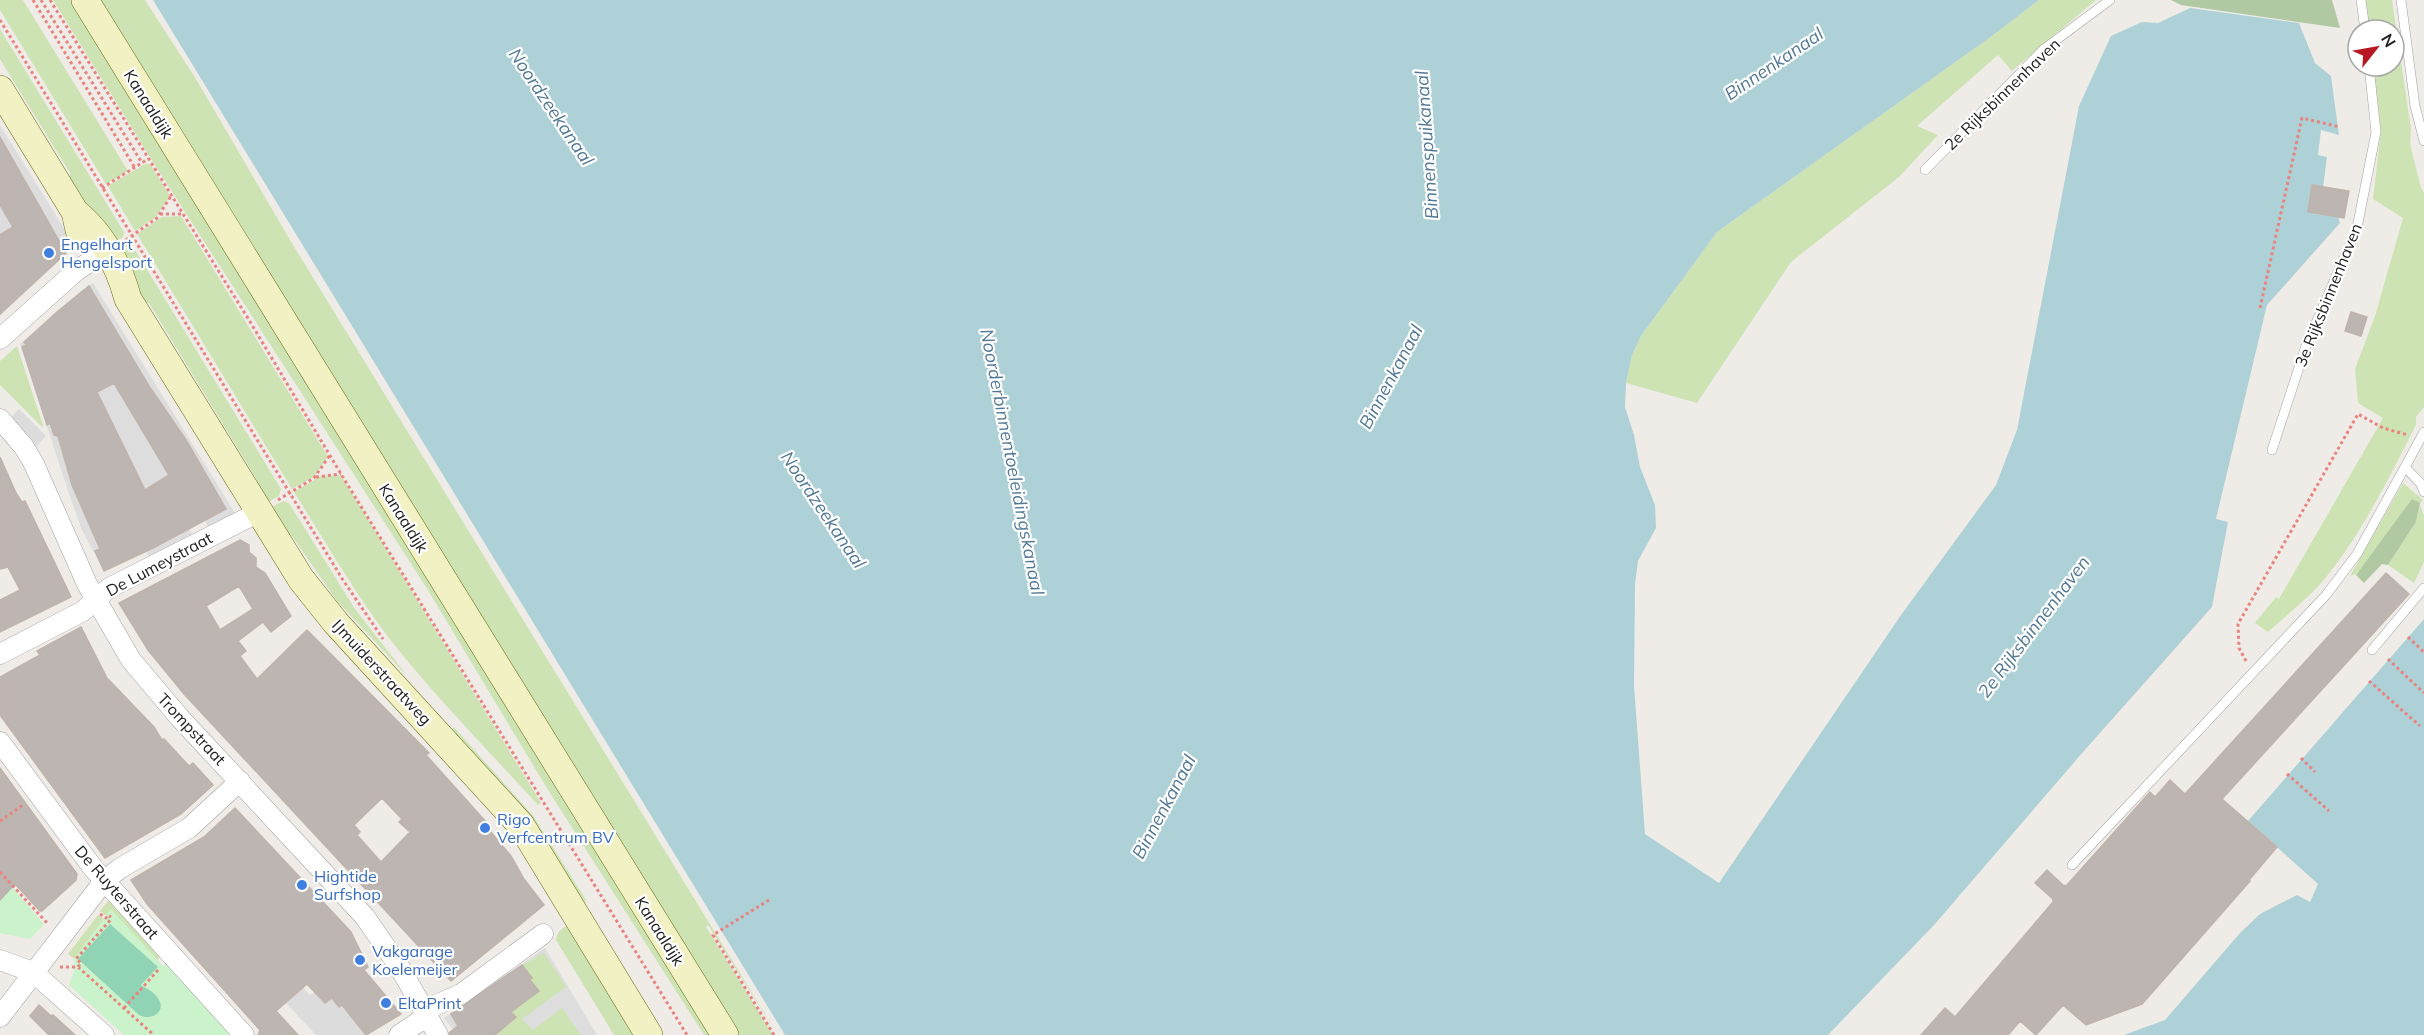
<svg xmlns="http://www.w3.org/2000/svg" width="2424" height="1035" font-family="Mulish,sans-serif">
<rect width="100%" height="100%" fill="#efece8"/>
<path fill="#dedddd" d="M 0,125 L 75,246 L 0,316 Z
M 93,283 L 235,513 L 208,527 L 205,521 L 189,529 L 192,534 L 149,556 L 146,551 L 104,571 L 82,530 L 68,491 L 20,344 L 80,292 Z
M 545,948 L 597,1035 L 457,1035 L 444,1018 Z"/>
<path fill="#cee3b4" d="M 0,0 L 23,0 L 128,171 L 106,184 L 0,10 Z
M 53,0 L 72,0 L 713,1035 L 704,1035 L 548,790 L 426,587 L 153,162 Z
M 97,0 L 145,0 L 196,79 L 290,240 L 778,1035 L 708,925 L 706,927 L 773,1035 L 735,1035 Z
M 2039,0 L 2096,0 L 2012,71 L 1998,55 L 1917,126 L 1938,135 L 1899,177 L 1791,262 L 1697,403 L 1626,383 L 1632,355 L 1641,336 L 1717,232 L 1992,36 Z
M 2365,0 L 2392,0 L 2411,129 L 2410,144 L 2421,188 L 2424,193 L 2424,407 L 2416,417 L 2416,425 C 2388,479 2361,536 2322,582 C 2306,600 2286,616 2268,632 L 2255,623 L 2276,597 L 2279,599 L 2383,418 L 2358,403 L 2355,369 L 2375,316 L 2403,218 L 2373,199 L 2381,130 L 2373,66 L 2394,66 L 2394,30 L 2369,30 Z
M 0,29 L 124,232 L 123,237 L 112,245 L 69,178 L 70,173 L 0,59 Z
M 145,164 L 150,164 L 170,196 L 156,217 L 135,231 L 108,186 Z
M 181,216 L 327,455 L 327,458 L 314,477 L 292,489 L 137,234 L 162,217 Z
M 126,243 L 132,245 L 281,489 L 279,496 L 268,502 L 257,483 L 257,480 L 149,303 L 145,302 L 115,250 Z
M 17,346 L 43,425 L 42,427 L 0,385 L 0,361 Z
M 338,475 L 342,477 L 541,803 L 538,805 C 488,750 435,697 389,638 C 354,592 325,541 294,492 L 321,476 Z
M 2403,483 L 2423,500 L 2356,574 L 2350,576 Z
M 284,501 L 289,503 L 355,609 L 409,678 L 337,601 L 292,536 L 287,535 L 271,507 Z
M 2420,504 L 2424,516 L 2424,562 L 2414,583 L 2388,565 L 2416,522 Z
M 453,726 L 534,817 L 586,900 L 584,906 L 470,749 L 453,731 Z
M 109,900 L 161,956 L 157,960 L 111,910 L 106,916 L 100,911 Z
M 98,915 L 104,919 L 74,959 L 68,954 Z
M 571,924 L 641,1035 L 614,1035 L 556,940 C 557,931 563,927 571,924 Z
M 544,953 L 566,987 L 522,1019 L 533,1030 L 562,1008 L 581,1035 L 495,1035 L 516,1017 L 512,1012 L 482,1035 L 480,1024 L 538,990 L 532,982 L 528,981 L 532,978 L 522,965 Z"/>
<path fill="#b0c9a2" d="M 2171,0 L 2332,0 L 2340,28 L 2181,5 Z
M 2412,499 L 2420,503 L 2416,522 L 2388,565 L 2382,564 L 2364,583 L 2356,575 Z"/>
<path fill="#cbf3cb" d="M 12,887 L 44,924 L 30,939 L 0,933 L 0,900 Z
M 111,909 L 163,966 L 166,963 L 231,1035 L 124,1035 L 69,985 L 74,971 L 74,959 Z"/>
<path fill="#90d4b5" d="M 110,924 L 158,967 L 141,985 C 147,989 153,991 157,997 C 168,1010 153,1022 139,1015 L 78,959 Z"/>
<path fill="#dcdcdc" d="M 19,409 L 46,436 L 37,446 L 10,418 Z
M 303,988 L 310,995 L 315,992 L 325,1003 L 332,998 L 339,1006 L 348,999 L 351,1017 L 366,1035 L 316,1035 L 286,1003 Z"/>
<path fill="#aed1d7" d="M 153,0 L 2039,0 L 1992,36 L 1717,232 L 1641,336 L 1632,355 L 1626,383 L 1625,407 L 1634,435 L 1640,467 L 1655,505 L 1656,528 L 1638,561 L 1635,584 L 1634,686 L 1645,834 L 1719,883 L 1901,615 L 1996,485 L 2017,430 L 2079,106 L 2111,36 L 2142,22 L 2158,23 L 2190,8 L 2299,23 L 2315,63 L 2331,76 L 2339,135 L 2321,130 L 2318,155 L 2327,157 L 2323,188 L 2314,189 L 2314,214 L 2338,216 L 2340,223 L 2267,305 L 2216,519 L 2228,522 L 2212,607 L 2083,752 L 1934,925 L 1828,1035 L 785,1035 Z
M 2424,619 L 2424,1035 L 2124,1035 L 2165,1020 L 2240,933 L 2260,914 L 2297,895 L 2310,902 L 2318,884 L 2248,821 Z"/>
<path fill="#bcb5b1" stroke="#bfb3ac" stroke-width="1.5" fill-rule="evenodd" d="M 0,137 L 66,253 L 0,314 L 0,235 L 13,227 L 0,205 Z
M 2312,185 L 2349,191 L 2344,218 L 2308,212 Z
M 89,286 L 149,386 L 186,440 L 226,509 L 153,548 L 104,571 L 95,551 L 100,549 L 72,485 L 58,436 L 54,435 L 50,423 L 47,425 L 22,347 L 26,345 L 24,342 L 57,312 ZM 114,383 L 169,475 L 145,490 L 97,392 Z
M 2351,312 L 2367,317 L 2361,336 L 2345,331 Z
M 0,457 L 16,493 L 22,502 L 25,501 L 71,597 L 0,632 L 0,600 L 20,590 L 8,567 L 0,569 Z
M 240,540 L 249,545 L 249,552 L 256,558 L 256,567 L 265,573 L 291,616 L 271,632 L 263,622 L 238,641 L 246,651 L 240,656 L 257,679 L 307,630 L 429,753 L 426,755 L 487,823 L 485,825 L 511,856 L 524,879 L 544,905 L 451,981 L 184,694 L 148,650 L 119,603 ZM 239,586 L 253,609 L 220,630 L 206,606 ZM 382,798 L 402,819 L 399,822 L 410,832 L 381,862 L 357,835 L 360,832 L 354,825 Z
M 2386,573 L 2409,594 L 2222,799 L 2277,847 L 2249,880 L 2250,881 L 2142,1004 L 2086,1025 L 2063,1005 L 2036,1035 L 2020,1021 L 2008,1035 L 1921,1035 L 1945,1008 L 1955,1017 L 2053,902 L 2053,899 L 2035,883 L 2047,870 L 2064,886 L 2067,885 L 2150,792 L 2155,797 L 2170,780 L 2185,794 Z
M 81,627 L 107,678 L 154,727 L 162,740 L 164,739 L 189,766 L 193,763 L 213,785 L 181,814 L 105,858 L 0,715 L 0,677 L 40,655 L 37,651 Z
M 0,768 L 77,874 L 76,880 L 42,911 L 40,911 L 15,884 L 0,900 Z
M 235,808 L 351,932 L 368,967 L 364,970 L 401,1014 L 366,1035 L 342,1005 L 339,1007 L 332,998 L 325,1003 L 307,984 L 276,1011 L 298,1035 L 258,1035 L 260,1030 L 147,904 L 131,880 L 204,837 Z
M 522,965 L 532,978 L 530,980 L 539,991 L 511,1012 L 516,1017 L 495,1035 L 450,1035 L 449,1033 L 458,1026 L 451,1014 Z
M 39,1005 L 51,1016 L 53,1015 L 75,1035 L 49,1035 L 30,1016 Z"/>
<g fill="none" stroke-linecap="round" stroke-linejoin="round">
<g stroke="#a1a1a1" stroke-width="10">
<path id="lane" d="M 2361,0 L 2365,30
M 2401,0 L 2415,106 L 2424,141
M 1925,170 L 2044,49 L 2110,0
M 2424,432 L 2405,467 L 2421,484 L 2424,492
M 2272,450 L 2306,346 L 2357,228 L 2376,132 L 2369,66
M 2372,650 L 2424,588
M 2072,865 L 2326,595 L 2357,554 L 2405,467"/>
</g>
<g stroke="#a1a1a1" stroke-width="21">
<path id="street" d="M 0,339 L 76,271 L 94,259
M 0,419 L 24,447 L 34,464 L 87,584 L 131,660 L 180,718 L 365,917 L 400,968 L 438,1035
M 0,654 L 83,611 L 109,588 L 259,512
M 0,742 L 93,868 L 244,1035
M 0,960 L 33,972 L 104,1035
M 0,1017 L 104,881 L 119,869 L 189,828 L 240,781
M 399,1035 L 420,1021 L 425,1013 L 434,1006 L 461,994 L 543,934"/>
</g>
<g stroke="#686b13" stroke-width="28">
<path id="secondary" d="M 85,0 L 725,1035
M 0,89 L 75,212 L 79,230
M 75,212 C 102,234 119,266 128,299 L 301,579 L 336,623 L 521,825 L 649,1035"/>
</g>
<path stroke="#e9837f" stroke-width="3" stroke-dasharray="3 3" stroke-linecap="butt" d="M 33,0 L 135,168
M 41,0 L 142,163
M 50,0 L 249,320 L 341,474 L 687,1035
M 0,20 L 343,580 L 383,639
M 102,188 L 148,159
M 160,214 L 182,214
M 126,240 L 157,218 L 171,196
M 2260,308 L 2302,118 L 2340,127
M 316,477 L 341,474
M 278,500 L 314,478 L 330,455
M 2408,637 L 2424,652
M 2388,659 L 2424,693
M 2246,661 L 2239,648 L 2238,624 L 2358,414 L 2383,428 L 2408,435
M 2369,681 L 2420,726
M 2301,758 L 2315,772
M 2287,774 L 2329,811
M 0,821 L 23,805
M 0,872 L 48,924
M 769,900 L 713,935 L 774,1035
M 100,914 L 106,918 L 108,915 L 111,917
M 60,967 L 78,967 L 154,1035
M 78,967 L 81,963 L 76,959 L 112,918
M 124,1008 L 159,969"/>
<use href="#lane" stroke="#fff" stroke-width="9"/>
<use href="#street" stroke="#fff" stroke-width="20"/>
<use href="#secondary" stroke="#f2f1c3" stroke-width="27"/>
</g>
<g fill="#3f7fe0" stroke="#fff" stroke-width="2">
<circle cx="49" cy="253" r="6"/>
<circle cx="485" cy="828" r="6"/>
<circle cx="302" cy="885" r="6"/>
<circle cx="360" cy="960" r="6"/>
<circle cx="386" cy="1003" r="6"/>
</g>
<g text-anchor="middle" stroke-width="4.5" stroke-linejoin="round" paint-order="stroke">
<g font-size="16" fill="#202020" stroke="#fff">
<text transform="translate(2002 94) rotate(-44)" y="6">2e Rijksbinnenhaven</text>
<text transform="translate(149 104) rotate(58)" y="6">Kanaaldijk</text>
<text transform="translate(2328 295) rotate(-68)" y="6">3e Rijksbinnenhaven</text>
<text transform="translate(404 518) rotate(58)" y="6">Kanaaldijk</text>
<text transform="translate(159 564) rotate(-28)" y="6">De Lumeystraat</text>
<text transform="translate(382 672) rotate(47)" y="6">IJmuiderstraatweg</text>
<text transform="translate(192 729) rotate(47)" y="6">Trompstraat</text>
<text transform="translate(117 892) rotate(49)" y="6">De Ruyterstraat</text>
<text transform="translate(660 931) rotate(58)" y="6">Kanaaldijk</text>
</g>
<g font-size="16" fill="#366cbe" stroke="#fff" text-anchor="start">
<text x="61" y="250">Engelhart<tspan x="61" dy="18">Hengelsport</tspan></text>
<text x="497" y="825">Rigo<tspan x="497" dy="18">Verfcentrum BV</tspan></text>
<text x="314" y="882">Hightide<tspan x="314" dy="18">Surfshop</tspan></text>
<text x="372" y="957">Vakgarage<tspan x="372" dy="18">Koelemeijer</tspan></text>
<text x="398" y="1009">EltaPrint</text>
</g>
<g font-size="18" font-style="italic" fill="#517895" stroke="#fff">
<text transform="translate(1774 64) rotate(-34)" y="6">Binnenkanaal</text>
<text transform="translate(551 107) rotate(56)" y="6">Noordzeekanaal</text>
<text transform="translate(1427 145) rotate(-94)" y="6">Binnenspuikanaal</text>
<text transform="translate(1391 377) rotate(-62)" y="6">Binnenkanaal</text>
<text transform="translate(1012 462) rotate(79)" y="6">Noorderbinnentoeleidingskanaal</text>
<text transform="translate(823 510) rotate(56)" y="6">Noordzeekanaal</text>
<text transform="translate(2034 627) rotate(-53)" y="6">2e Rijksbinnenhaven</text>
<text transform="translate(1164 807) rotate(-62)" y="6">Binnenkanaal</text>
</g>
</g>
<g transform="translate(2376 48) rotate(59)"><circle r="28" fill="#ffffff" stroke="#a6a6a6" stroke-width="1.5"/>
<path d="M0-4.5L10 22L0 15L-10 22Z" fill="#b71924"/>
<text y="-9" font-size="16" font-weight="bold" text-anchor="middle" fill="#202020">N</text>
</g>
</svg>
